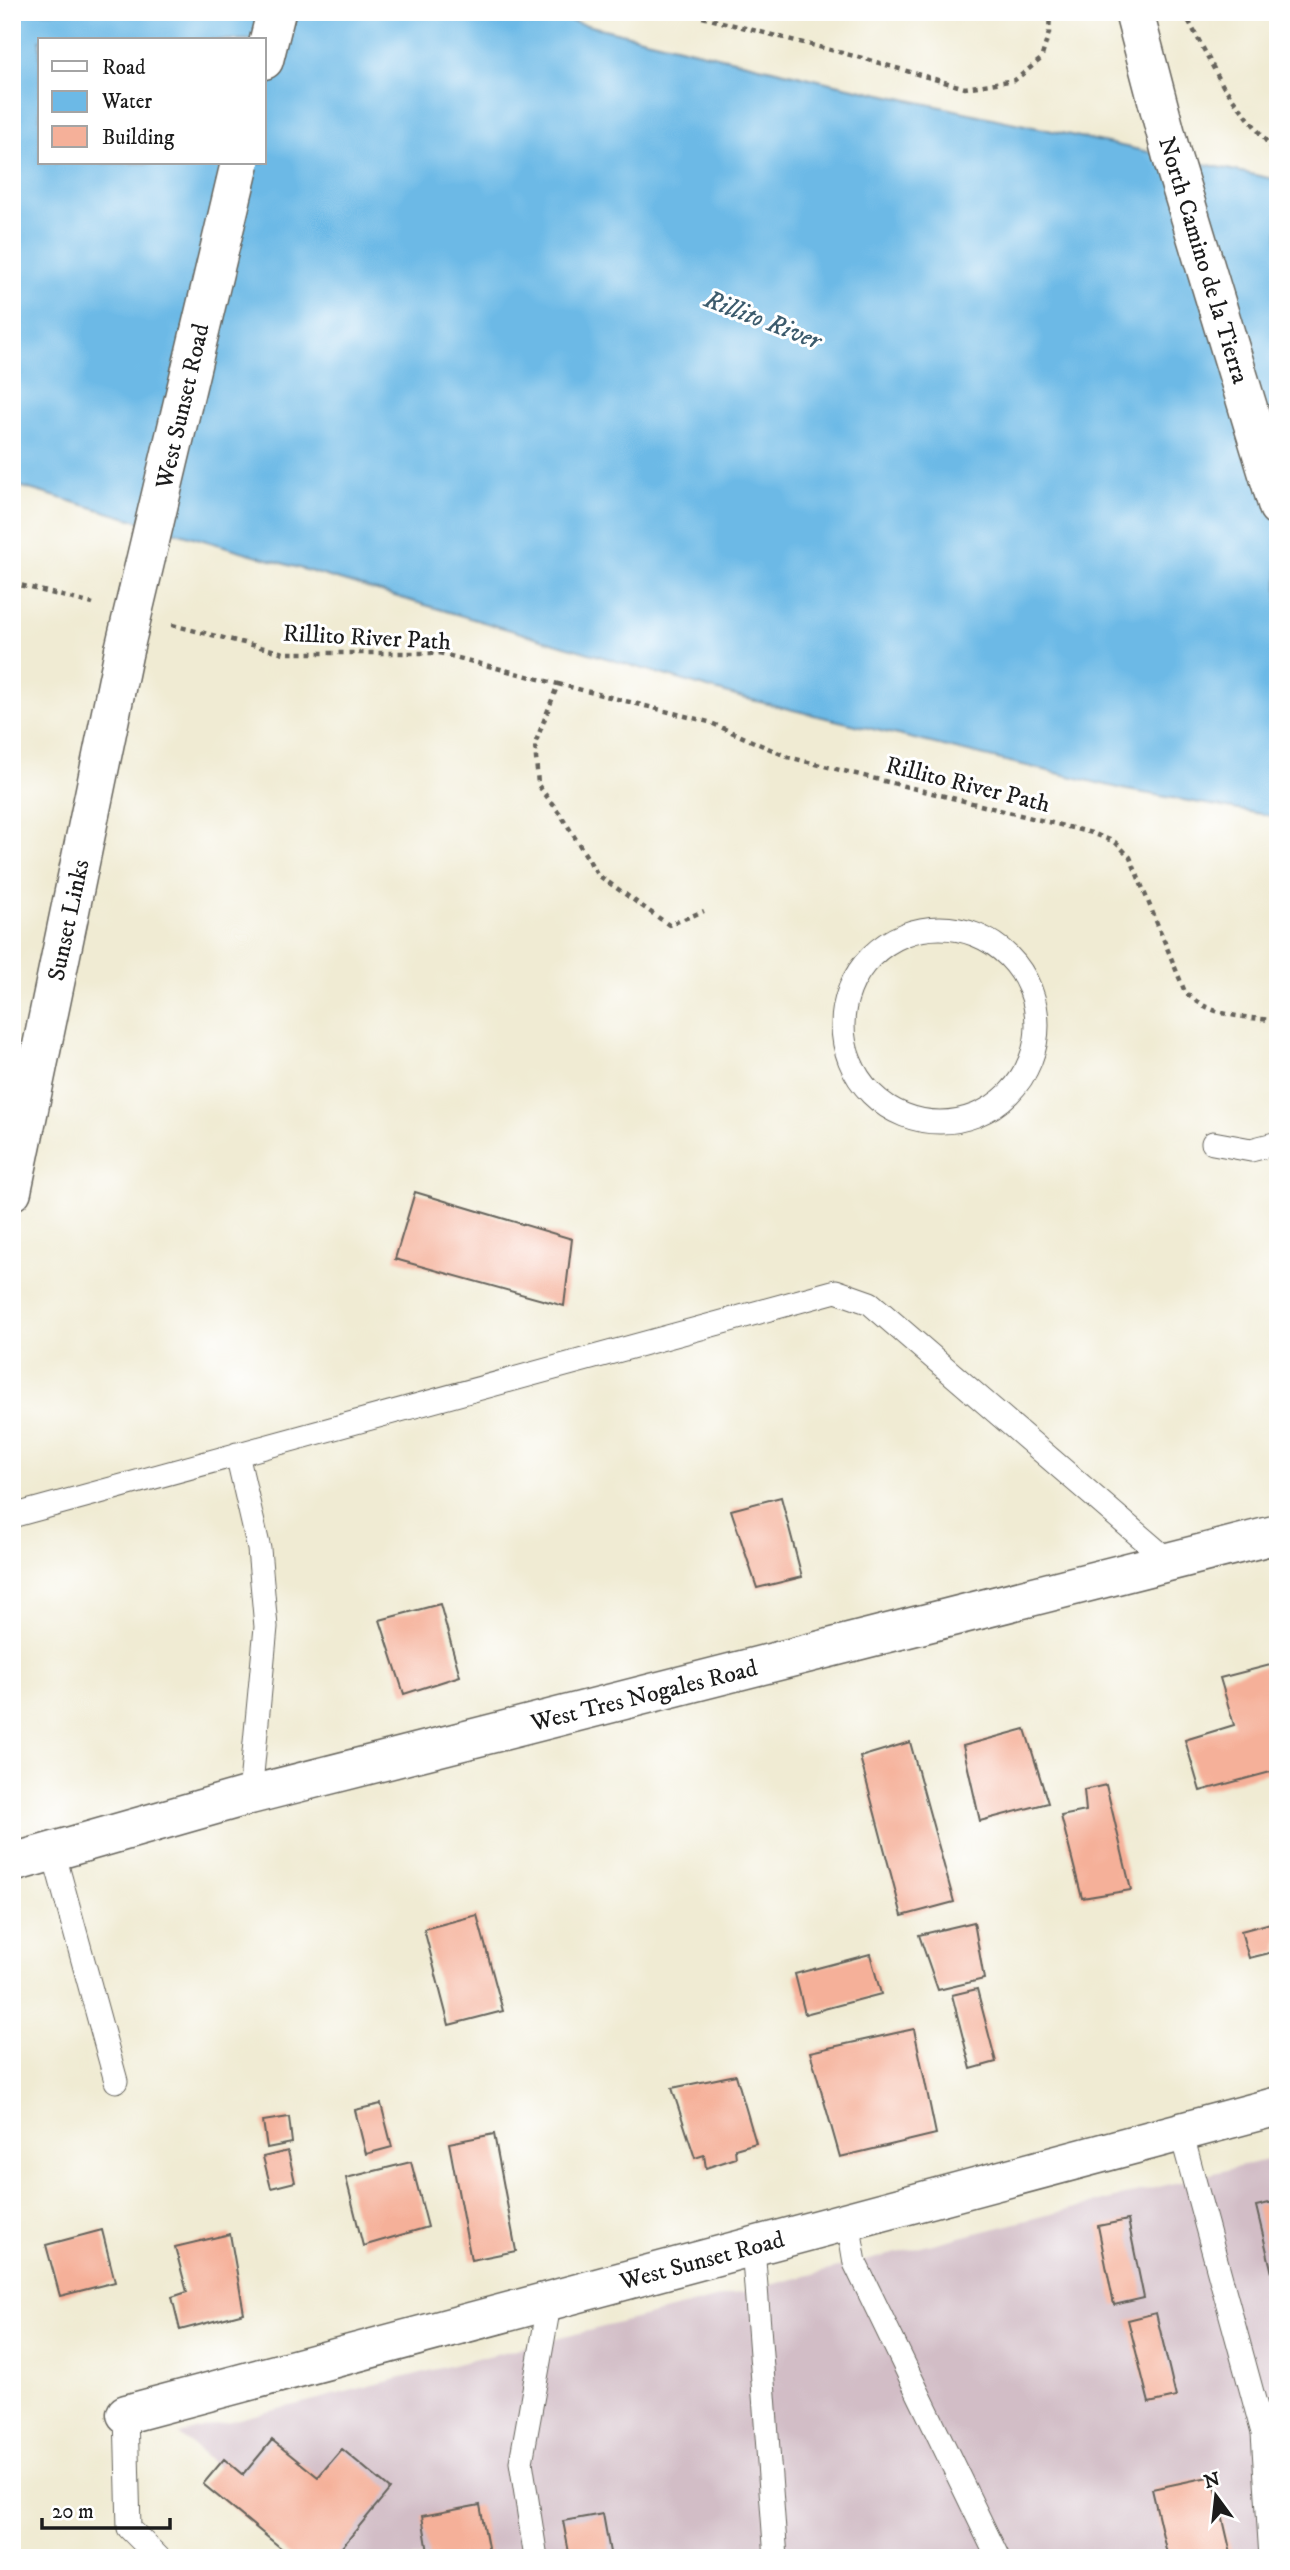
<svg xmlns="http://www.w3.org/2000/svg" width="1290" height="2570" font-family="'IM FELL DW Pica',serif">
<rect width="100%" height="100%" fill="#fff"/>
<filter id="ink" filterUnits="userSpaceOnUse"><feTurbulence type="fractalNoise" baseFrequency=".0143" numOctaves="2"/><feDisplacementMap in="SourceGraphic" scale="14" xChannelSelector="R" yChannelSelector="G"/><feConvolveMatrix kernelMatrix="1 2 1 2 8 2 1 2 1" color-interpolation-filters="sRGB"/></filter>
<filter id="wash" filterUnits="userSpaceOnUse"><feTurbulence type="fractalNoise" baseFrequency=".00686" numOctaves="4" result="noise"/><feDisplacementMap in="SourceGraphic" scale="28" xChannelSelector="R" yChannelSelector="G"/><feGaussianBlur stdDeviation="1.57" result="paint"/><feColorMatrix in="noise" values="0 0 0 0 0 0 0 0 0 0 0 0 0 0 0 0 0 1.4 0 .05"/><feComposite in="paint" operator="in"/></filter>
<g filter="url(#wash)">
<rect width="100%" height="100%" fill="#f0ebd3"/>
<path fill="#d2bdc6" d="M 1278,2157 L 1278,2558 L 323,2558 L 179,2434 Z"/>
<path fill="#6cb9e6" stroke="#446a81" stroke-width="2" fill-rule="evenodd" d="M 12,12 L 532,12 L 831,83 L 1278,180 L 1278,817 L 1127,790 L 739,697 L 12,484 ZM 40,40 L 264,40 L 264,163 L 40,163 Z"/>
<g id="blocks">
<path fill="#f5b099" d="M 415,1192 L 572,1239 L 564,1306 L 395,1259 Z
M 781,1497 L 802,1577 L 757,1588 L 731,1510 Z
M 440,1604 L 460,1676 L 404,1694 L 380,1620 Z
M 1278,1663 L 1278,1770 L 1200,1791 L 1185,1740 L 1234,1725 L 1220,1678 Z
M 1025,1729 L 1048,1803 L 980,1821 L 963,1746 Z
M 910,1742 L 954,1902 L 902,1916 L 860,1757 Z
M 1106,1785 L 1131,1890 L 1082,1898 L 1061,1816 L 1086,1811 L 1084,1790 Z
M 477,1915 L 503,2011 L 449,2025 L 424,1929 Z
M 1278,1921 L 1278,1951 L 1249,1958 L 1241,1931 Z
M 974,1922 L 984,1979 L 938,1990 L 919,1935 Z
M 870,1954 L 881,1994 L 805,2014 L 795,1974 Z
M 977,1989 L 996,2062 L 971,2069 L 952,1995 Z
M 914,2029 L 936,2134 L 840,2157 L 810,2052 Z
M 736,2075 L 756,2143 L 735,2149 L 736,2158 L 706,2168 L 704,2155 L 695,2158 L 672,2088 Z
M 381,2104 L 392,2147 L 366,2154 L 355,2110 Z
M 289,2117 L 292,2143 L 267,2148 L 263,2121 Z
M 494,2134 L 516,2251 L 471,2260 L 449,2143 Z
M 288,2151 L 295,2182 L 271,2188 L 263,2157 Z
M 411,2162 L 428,2227 L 363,2246 L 346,2178 Z
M 1278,2201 L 1278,2294 L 1277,2294 L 1256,2206 Z
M 1128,2220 L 1144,2298 L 1114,2305 L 1098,2226 Z
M 102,2230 L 115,2282 L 60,2296 L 46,2245 Z
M 230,2234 L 244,2313 L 180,2330 L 172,2297 L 187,2292 L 175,2247 Z
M 1156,2313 L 1176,2397 L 1149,2403 L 1128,2320 Z
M 272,2440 L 318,2477 L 342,2449 L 390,2489 L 333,2558 L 293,2558 L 203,2484 L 224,2459 L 243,2475 Z
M 1213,2476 L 1232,2558 L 1168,2558 L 1152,2489 Z
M 480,2505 L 490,2558 L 429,2558 L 422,2516 Z
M 603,2514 L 611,2558 L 570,2558 L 563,2521 Z"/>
</g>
</g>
<g filter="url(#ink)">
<use href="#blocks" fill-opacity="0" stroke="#66645c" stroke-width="2"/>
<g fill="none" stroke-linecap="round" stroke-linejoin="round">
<g stroke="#66645c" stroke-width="25">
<path id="lane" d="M843 1025a97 97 0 1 1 194 0a97 97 0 1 1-194 0Z
M 1213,1143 L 1251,1150 L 1278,1143
M 237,1454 L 259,1549 L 266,1627 L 250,1795
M 12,1516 L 836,1291 L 870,1303 L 1171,1563
M 53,1851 L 116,2081
M 1181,2132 L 1263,2433 L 1271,2558
M 848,2221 L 855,2263 L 998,2558
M 753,2246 L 776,2558
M 126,2414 L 129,2528 L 159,2558
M 536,2558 L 521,2462 L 550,2300"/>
</g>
<g stroke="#66645c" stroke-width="41">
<path id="street" d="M 12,1863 L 250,1795 L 1278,1534
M 126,2414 L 1278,2106"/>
</g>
<g stroke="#66645c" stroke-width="41">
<path id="secondary" d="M 1134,12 L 1172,157 L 1278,507
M 264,60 L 276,12
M 12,1191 L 124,650"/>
</g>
<path stroke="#66645c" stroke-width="4.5" stroke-dasharray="5 5" stroke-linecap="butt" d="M 683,12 L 862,58 L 965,88 L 1015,80 L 1041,59 L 1049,33 L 1050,12
M 1184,12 L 1223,86 L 1274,151 L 1278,152
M 12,583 L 93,604
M 172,625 L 284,653 L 439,653 L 558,684 L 535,744 L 538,785 L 561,815 L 598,875 L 669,925 L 704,911
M 558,684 L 709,722 L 788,757 L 1092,833 L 1115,842 L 1130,857 L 1185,992 C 1213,1018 1242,1016 1278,1021"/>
<use href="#lane" stroke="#fff" stroke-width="23"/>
<use href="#street" stroke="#fff" stroke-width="38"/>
<use href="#secondary" stroke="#fff" stroke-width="38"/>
<g stroke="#66645c" stroke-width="41" stroke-linecap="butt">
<path id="secondary-bridge" d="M 124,650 L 240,163"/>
</g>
<use href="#secondary-bridge" stroke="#fff" stroke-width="38"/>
</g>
</g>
<g text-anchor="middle" stroke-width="6" stroke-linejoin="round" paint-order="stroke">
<g font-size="24" fill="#1c1c1c" stroke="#fff">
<text transform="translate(1204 260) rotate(73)" y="8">North Camino de la Tierra</text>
<text transform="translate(182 406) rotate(-77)" y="8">West Sunset Road</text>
<text transform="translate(367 637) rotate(3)" y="8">Rillito River Path</text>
<text transform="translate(968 784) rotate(14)" y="8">Rillito River Path</text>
<text transform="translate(68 920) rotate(-78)" y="8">Sunset Links</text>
<text transform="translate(644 1695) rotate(-14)" y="8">West Tres Nogales Road</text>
<text transform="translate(702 2260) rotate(-15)" y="8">West Sunset Road</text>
</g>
<g font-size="26" font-style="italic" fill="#3c5b6d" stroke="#fff">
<text transform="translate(763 319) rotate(21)" y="9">Rillito River</text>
</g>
</g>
<rect width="1290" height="2570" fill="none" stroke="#fff" stroke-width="42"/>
<rect x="38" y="38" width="228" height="126" fill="#ffffff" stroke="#a4a4a4" stroke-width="2"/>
<rect x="52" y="61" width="35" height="10" fill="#ffffff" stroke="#a4a4a4" stroke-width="2"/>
<text x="102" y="74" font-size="21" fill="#1c1c1c">Road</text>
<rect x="52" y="91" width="35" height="21" fill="#6cb9e6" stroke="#a4a4a4" stroke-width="2"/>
<text x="102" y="108" font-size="21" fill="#1c1c1c">Water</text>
<rect x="52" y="126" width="35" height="21" fill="#f5b099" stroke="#a4a4a4" stroke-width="2"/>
<text x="102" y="144" font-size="21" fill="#1c1c1c">Building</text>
<g transform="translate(1216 2496) rotate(345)" stroke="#ffffff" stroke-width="5" paint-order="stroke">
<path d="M0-5L12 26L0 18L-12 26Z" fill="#1c1c1c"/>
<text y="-10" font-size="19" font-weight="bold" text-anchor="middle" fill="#1c1c1c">N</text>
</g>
<path d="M42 2518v10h128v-10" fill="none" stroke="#1c1c1c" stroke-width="3.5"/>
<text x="52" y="2518" font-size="21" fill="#1c1c1c" stroke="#ffffff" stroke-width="5" paint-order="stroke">20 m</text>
</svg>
